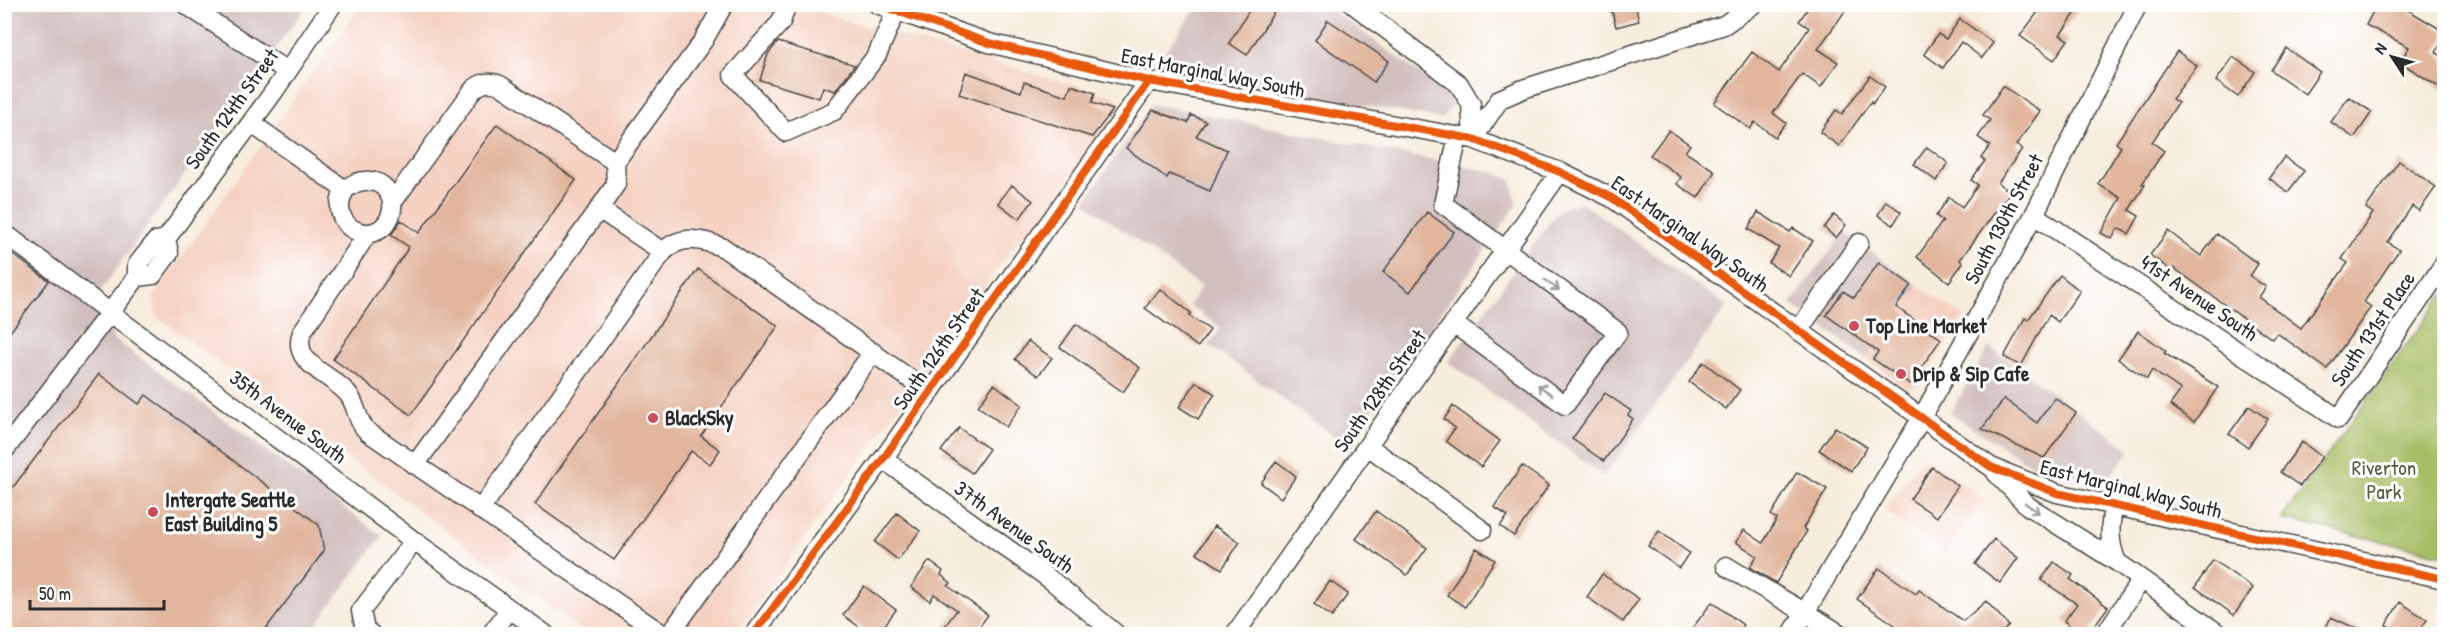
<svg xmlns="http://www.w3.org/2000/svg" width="2449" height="639" font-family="'Patrick Hand',sans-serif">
<rect width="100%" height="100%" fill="#fff"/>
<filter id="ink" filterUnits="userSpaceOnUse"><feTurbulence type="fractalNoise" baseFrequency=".0167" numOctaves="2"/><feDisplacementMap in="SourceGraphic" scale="12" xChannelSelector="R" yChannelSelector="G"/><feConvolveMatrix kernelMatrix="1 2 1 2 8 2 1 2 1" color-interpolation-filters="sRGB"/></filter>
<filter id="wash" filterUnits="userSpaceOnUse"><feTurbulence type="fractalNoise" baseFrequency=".008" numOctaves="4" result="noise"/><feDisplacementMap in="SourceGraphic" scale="24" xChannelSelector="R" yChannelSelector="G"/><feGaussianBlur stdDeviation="1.35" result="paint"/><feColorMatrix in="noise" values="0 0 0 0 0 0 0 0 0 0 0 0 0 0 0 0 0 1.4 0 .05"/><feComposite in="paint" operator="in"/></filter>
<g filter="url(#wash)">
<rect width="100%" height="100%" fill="#f7eddd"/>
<path fill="#f5d2c2" d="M 361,5 L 800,5 L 844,20 L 1116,97 L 1119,104 L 1118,110 L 1030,235 L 1020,237 L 736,634 L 586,634 L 156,316 L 153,297 Z
M 1918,286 L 1964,316 L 1922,381 L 1908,390 L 1866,358 Z
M 1931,460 L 1984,500 L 1945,554 L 1885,511 L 1910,474 L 1920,463 Z"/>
<path fill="#d1bfbd" d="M 4,5 L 307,5 L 97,296 L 113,338 L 382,536 L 309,634 L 5,634 Z
M 1199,5 L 1325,5 L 1456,100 L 1442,119 L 1152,69 Z
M 1152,104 L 1493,172 L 1511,180 L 1517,205 L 1347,446 L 1209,345 L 1221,328 L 1189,305 L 1201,287 L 1084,202 Z
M 1582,203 L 1727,306 L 1604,476 L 1448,362 L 1557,212 L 1567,206 Z
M 1844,232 L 1918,286 L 1866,358 L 1791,304 Z
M 1989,347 L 2130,450 L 2106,482 L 2030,464 L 1950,413 Z"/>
<path fill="#a5be64" stroke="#687448" stroke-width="1.5" d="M 2444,293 L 2444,555 L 2281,519 Z"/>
<g id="blocks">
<path fill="#e1b69d" d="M 1253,4 L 1279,4 L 1247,55 L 1229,43 Z
M 1610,4 L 1635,4 L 1639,21 L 1616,27 Z
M 1811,4 L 1850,4 L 1818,49 L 1838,62 L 1821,87 L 1802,74 L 1773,113 L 1786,123 L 1775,137 L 1755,122 L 1750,129 L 1714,103 L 1752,52 L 1779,72 L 1809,28 L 1799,21 Z
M 2044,4 L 2082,4 L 2060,35 L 2068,40 L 2054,60 L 2020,36 Z
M 2377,4 L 2398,4 L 2445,32 L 2445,38 L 2436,52 L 2445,59 L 2445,91 L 2400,62 L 2409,47 L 2366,25 Z
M 1960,19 L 1993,43 L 1982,58 L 1961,42 L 1943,68 L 1924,54 L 1938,34 L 1946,39 Z
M 1328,20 L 1389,61 L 1374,82 L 1315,40 Z
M 778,42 L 855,65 L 854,66 L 835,91 L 823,87 L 819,98 L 760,80 L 768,54 Z
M 2286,48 L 2320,72 L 2305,94 L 2271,70 Z
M 2177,51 L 2197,66 L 2172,99 L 2178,103 L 2152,142 L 2164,151 L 2142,184 L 2145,185 L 2129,210 L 2139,216 L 2129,234 L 2118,228 L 2112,239 L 2101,233 L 2121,198 L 2098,184 L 2121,147 L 2116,143 Z
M 2233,57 L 2255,72 L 2238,97 L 2216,81 Z
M 966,72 L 1021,92 L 1024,82 L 1067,96 L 1071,85 L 1095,93 L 1092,103 L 1113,110 L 1092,137 L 959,94 Z
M 1870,76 L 1885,87 L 1872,104 L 1871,102 L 1839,146 L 1820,132 L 1836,110 L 1842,114 Z
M 2003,86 L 2040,111 L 2016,145 L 2022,149 L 1998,183 L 2010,192 L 1960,260 L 1963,263 L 1949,282 L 1917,257 L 1943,221 L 1936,216 L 1949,197 L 1962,207 L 1978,185 L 1971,180 L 1985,161 L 1981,158 L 1990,146 L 1978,137 L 1990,120 L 1983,115 Z
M 2349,97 L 2372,112 L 2354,138 L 2331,122 Z
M 1153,110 L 1188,123 L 1191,115 L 1206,121 L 1196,136 L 1227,150 L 1210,191 L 1169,174 L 1167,178 L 1126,148 Z
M 497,124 L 576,180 L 411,415 L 333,359 L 409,247 L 391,235 L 401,220 L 419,233 Z
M 1669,130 L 1690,145 L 1685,152 L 1715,171 L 1698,198 L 1677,184 L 1681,177 L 1650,155 Z
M 1927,147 L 1948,163 L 1936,181 L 1914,164 Z
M 2284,157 L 2304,171 L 2288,192 L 2269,178 Z
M 2399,161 L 2436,187 L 2419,211 L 2412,206 L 2388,242 L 2399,250 L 2364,302 L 2371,307 L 2327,369 L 2277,333 L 2272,339 L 2174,268 L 2172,271 L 2150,255 L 2168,231 L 2201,256 L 2217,234 L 2258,264 L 2250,276 L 2266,287 L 2259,297 L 2301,328 L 2348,263 L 2342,259 L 2373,213 L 2366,208 Z
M 1012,185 L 1033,201 L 1019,219 L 998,203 Z
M 1886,201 L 1901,212 L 1893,225 L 1878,215 Z
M 1427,212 L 1454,232 L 1410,292 L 1383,272 Z
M 1758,212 L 1790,232 L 1793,228 L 1813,241 L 1789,276 L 1769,263 L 1779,248 L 1748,229 Z
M 1834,215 L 1846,225 L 1836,238 L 1824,228 Z
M 4,248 L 49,281 L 4,340 Z
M 1879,262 L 1911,285 L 1896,307 L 1941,339 L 1910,384 L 1873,359 L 1878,352 L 1826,315 L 1843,291 L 1854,298 Z
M 698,269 L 778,326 L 701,436 L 720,450 L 710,464 L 691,451 L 614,560 L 535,504 Z
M 2060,275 L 2080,291 L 2058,322 L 2049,315 L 2021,366 L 2004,357 L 2025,318 L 2028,320 Z
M 1160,289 L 1191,313 L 1189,316 L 1210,330 L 1198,347 L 1145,308 Z
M 1076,324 L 1140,368 L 1123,392 L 1060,347 Z
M 2138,331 L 2166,351 L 2164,353 L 2218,387 L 2194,422 L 2170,405 L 2181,390 L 2152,370 L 2147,379 L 2118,359 Z
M 1028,341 L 1052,358 L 1038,376 L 1015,359 Z
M 1703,362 L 1740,390 L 1726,409 L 1689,382 Z
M 99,374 L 139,404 L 146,395 L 319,525 L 324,551 L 262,634 L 4,634 L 4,499 Z
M 1196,382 L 1215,394 L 1198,419 L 1179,407 Z
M 994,384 L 1022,405 L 1006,427 L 978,406 Z
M 1605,393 L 1631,411 L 1628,415 L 1633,419 L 1604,461 L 1572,439 Z
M 2055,398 L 2076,413 L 2044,458 L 1982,429 L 2004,399 L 2037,423 Z
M 1453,406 L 1500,441 L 1481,467 L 1446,441 L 1455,428 L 1444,419 Z
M 2249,406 L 2268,419 L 2248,447 L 2229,434 Z
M 1835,427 L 1867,447 L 1851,471 L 1819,450 Z
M 959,428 L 989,449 L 972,473 L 941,451 Z
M 2302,442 L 2322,457 L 2300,486 L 2280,472 Z
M 1276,461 L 1296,476 L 1281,498 L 1261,483 Z
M 1522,466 L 1549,485 L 1514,536 L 1500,526 L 1508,516 L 1494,507 Z
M 1932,467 L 1958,486 L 1937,517 L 1910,499 Z
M 1797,472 L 1827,489 L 1803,528 L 1807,531 L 1776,583 L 1750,567 L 1757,556 L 1736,542 L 1744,530 L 1763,543 L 1777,519 L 1771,515 Z
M 1376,511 L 1427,548 L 1407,575 L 1356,539 Z
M 897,513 L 920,531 L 898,560 L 875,542 Z
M 1214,526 L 1240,542 L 1222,569 L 1197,553 Z
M 1659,531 L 1689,553 L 1679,568 L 1648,546 Z
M 1994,539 L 2018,558 L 2000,583 L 1975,564 Z
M 1476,548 L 1495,560 L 1465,607 L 1447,595 Z
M 2213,560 L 2253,588 L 2234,615 L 2195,587 Z
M 929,561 L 943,571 L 941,575 L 951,583 L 948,586 L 988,615 L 974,634 L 939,634 L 957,610 L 934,594 L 930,601 L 911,587 Z
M 2054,562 L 2073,575 L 2070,579 L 2108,607 L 2088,634 L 2081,634 L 2064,621 L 2077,604 L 2041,580 Z
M 1879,568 L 1916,594 L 1919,590 L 1963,621 L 1986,601 L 2009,626 L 2000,634 L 1903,634 L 1893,627 L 1895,625 L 1857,599 Z
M 1602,574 L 1639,599 L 1623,622 L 1587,597 Z
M 1330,581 L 1348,594 L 1332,617 L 1314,604 Z
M 864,586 L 896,610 L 878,634 L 869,634 L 843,615 Z
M 1712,602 L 1743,625 L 1736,634 L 1688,634 Z
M 2400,602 L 2427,620 L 2417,634 L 2388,634 L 2392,628 L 2386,625 Z
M 2331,617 L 2368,634 L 2323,634 Z"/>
</g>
</g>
<g filter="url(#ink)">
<use href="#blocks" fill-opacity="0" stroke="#4a4846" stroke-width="1.5"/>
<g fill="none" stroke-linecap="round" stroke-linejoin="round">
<g stroke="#4a4846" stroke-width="21">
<path id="minor" d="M 185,4 L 287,71
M 787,4 L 781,22 L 733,75 L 786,132 L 834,111 L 877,55 L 896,11
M 877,4 L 989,43 L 1149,81 L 1473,139 L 1560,172 L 1612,198 L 1991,467 L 2057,493 L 2444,579
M 1353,4 L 1459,84 L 1471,104 L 1473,139
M 251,123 L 345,190 C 358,178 379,176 389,194 C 393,201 393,210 390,217 C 375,251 324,226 345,190
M 1473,139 L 1500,99 L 1523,89 L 1724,25 L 1754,4
M 615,162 L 616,184 L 599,209 L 663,252 C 681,234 702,239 724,248 L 930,393
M 392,203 L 473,90 C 481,82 491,81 500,85 L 615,162 L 703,41 L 724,4
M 2034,215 L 2339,419 L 2444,264
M 4,233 L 414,541 L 545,634
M 368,233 L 302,332 C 290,365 333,374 349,395 C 358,408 356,421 368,432 L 662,634
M 137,277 L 153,275 L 169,253 L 166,239
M 1454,324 L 1565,405 L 1618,332 L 1443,204 L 1458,136
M 1798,331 L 1859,243
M 1368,446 L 1482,530
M 4,451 L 137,277 L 137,265 L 156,241 L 166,239 L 275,90 L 333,4
M 883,459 L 1051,580 L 1116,634
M 415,465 L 599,209
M 1996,473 L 2028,506 L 2117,562
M 2113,506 C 2110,527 2108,542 2117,562 L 2219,634
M 480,510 L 663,252
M 1726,566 C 1763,589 1803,610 1840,634
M 371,634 L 365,630 L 361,611 L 414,541
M 491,634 L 510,609
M 670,634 L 873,352
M 754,634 L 883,459 L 1149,81
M 1235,634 L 1560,172
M 1792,634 L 1921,419 L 2034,215 L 2138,4
M 2105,634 L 2141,580"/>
</g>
<use href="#minor" stroke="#fff" stroke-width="18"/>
<g stroke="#fff" stroke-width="11">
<path id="cycleway" d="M 877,4 L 989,43 L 1149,81 L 1473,139 L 1560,172 L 1612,198 L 1991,467 L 2057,493 L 2444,579
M 754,634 L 883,459 L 1149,81"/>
</g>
<use href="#cycleway" stroke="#e8590c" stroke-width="8"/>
</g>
<defs><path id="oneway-shaft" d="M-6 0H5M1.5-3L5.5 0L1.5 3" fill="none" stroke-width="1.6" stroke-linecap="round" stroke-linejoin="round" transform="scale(1.5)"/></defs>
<g stroke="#a0a0a0">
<use href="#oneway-shaft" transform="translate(1552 285) rotate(36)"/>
<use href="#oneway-shaft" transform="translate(1545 390) rotate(-144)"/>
<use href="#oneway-shaft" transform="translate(2032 508) rotate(36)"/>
</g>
</g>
<g fill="#d1495b" stroke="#fff" stroke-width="2">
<circle cx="1854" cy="326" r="6"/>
<circle cx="1901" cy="374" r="6"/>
<circle cx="653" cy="418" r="6"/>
<circle cx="153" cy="512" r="6"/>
</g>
<g text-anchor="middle" stroke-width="6" stroke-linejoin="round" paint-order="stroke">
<g font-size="21" fill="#2b2b2b" stroke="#fff">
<text transform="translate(1213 73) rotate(11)" y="7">East Marginal Way South</text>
<text transform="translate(232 109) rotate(-54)" y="7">South 124th Street</text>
<text transform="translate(2004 219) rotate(-62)" y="7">South 130th Street</text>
<text transform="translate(1690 234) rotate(35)" y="7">East Marginal Way South</text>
<text transform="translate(2199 298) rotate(34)" y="7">41st Avenue South</text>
<text transform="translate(2373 329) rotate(-56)" y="7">South 131st Place</text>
<text transform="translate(939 349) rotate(-55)" y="7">South 126th Street</text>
<text transform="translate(1380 391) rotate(-55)" y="7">South 128th Street</text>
<text transform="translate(288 417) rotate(37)" y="7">35th Avenue South</text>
<text transform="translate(2131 489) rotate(14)" y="7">East Marginal Way South</text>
<text transform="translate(1014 527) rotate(36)" y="7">37th Avenue South</text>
</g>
<g font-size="21" font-weight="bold" fill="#2b2b2b" stroke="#fff" text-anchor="start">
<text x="1866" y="333">Top Line Market</text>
<text x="1913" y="381">Drip &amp; Sip Cafe</text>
<text x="665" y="425">BlackSky</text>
<text x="165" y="507">Intergate Seattle<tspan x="165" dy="24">East Building 5</tspan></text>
</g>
<g font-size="21" fill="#565e3f" stroke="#fff">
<text x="2384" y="475">Riverton<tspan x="2384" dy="24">Park</tspan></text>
</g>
</g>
<rect width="2449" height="639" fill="none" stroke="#fff" stroke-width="24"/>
<g transform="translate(2392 57) rotate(306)" stroke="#ffffff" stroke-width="4.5" paint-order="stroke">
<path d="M0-4.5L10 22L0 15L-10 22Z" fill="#2b2b2b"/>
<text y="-9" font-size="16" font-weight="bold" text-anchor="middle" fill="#2b2b2b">N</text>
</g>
<path d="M30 600v9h134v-9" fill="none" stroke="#2b2b2b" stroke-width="3"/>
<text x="39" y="600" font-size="18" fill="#2b2b2b" stroke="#ffffff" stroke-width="4.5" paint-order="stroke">50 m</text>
</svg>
